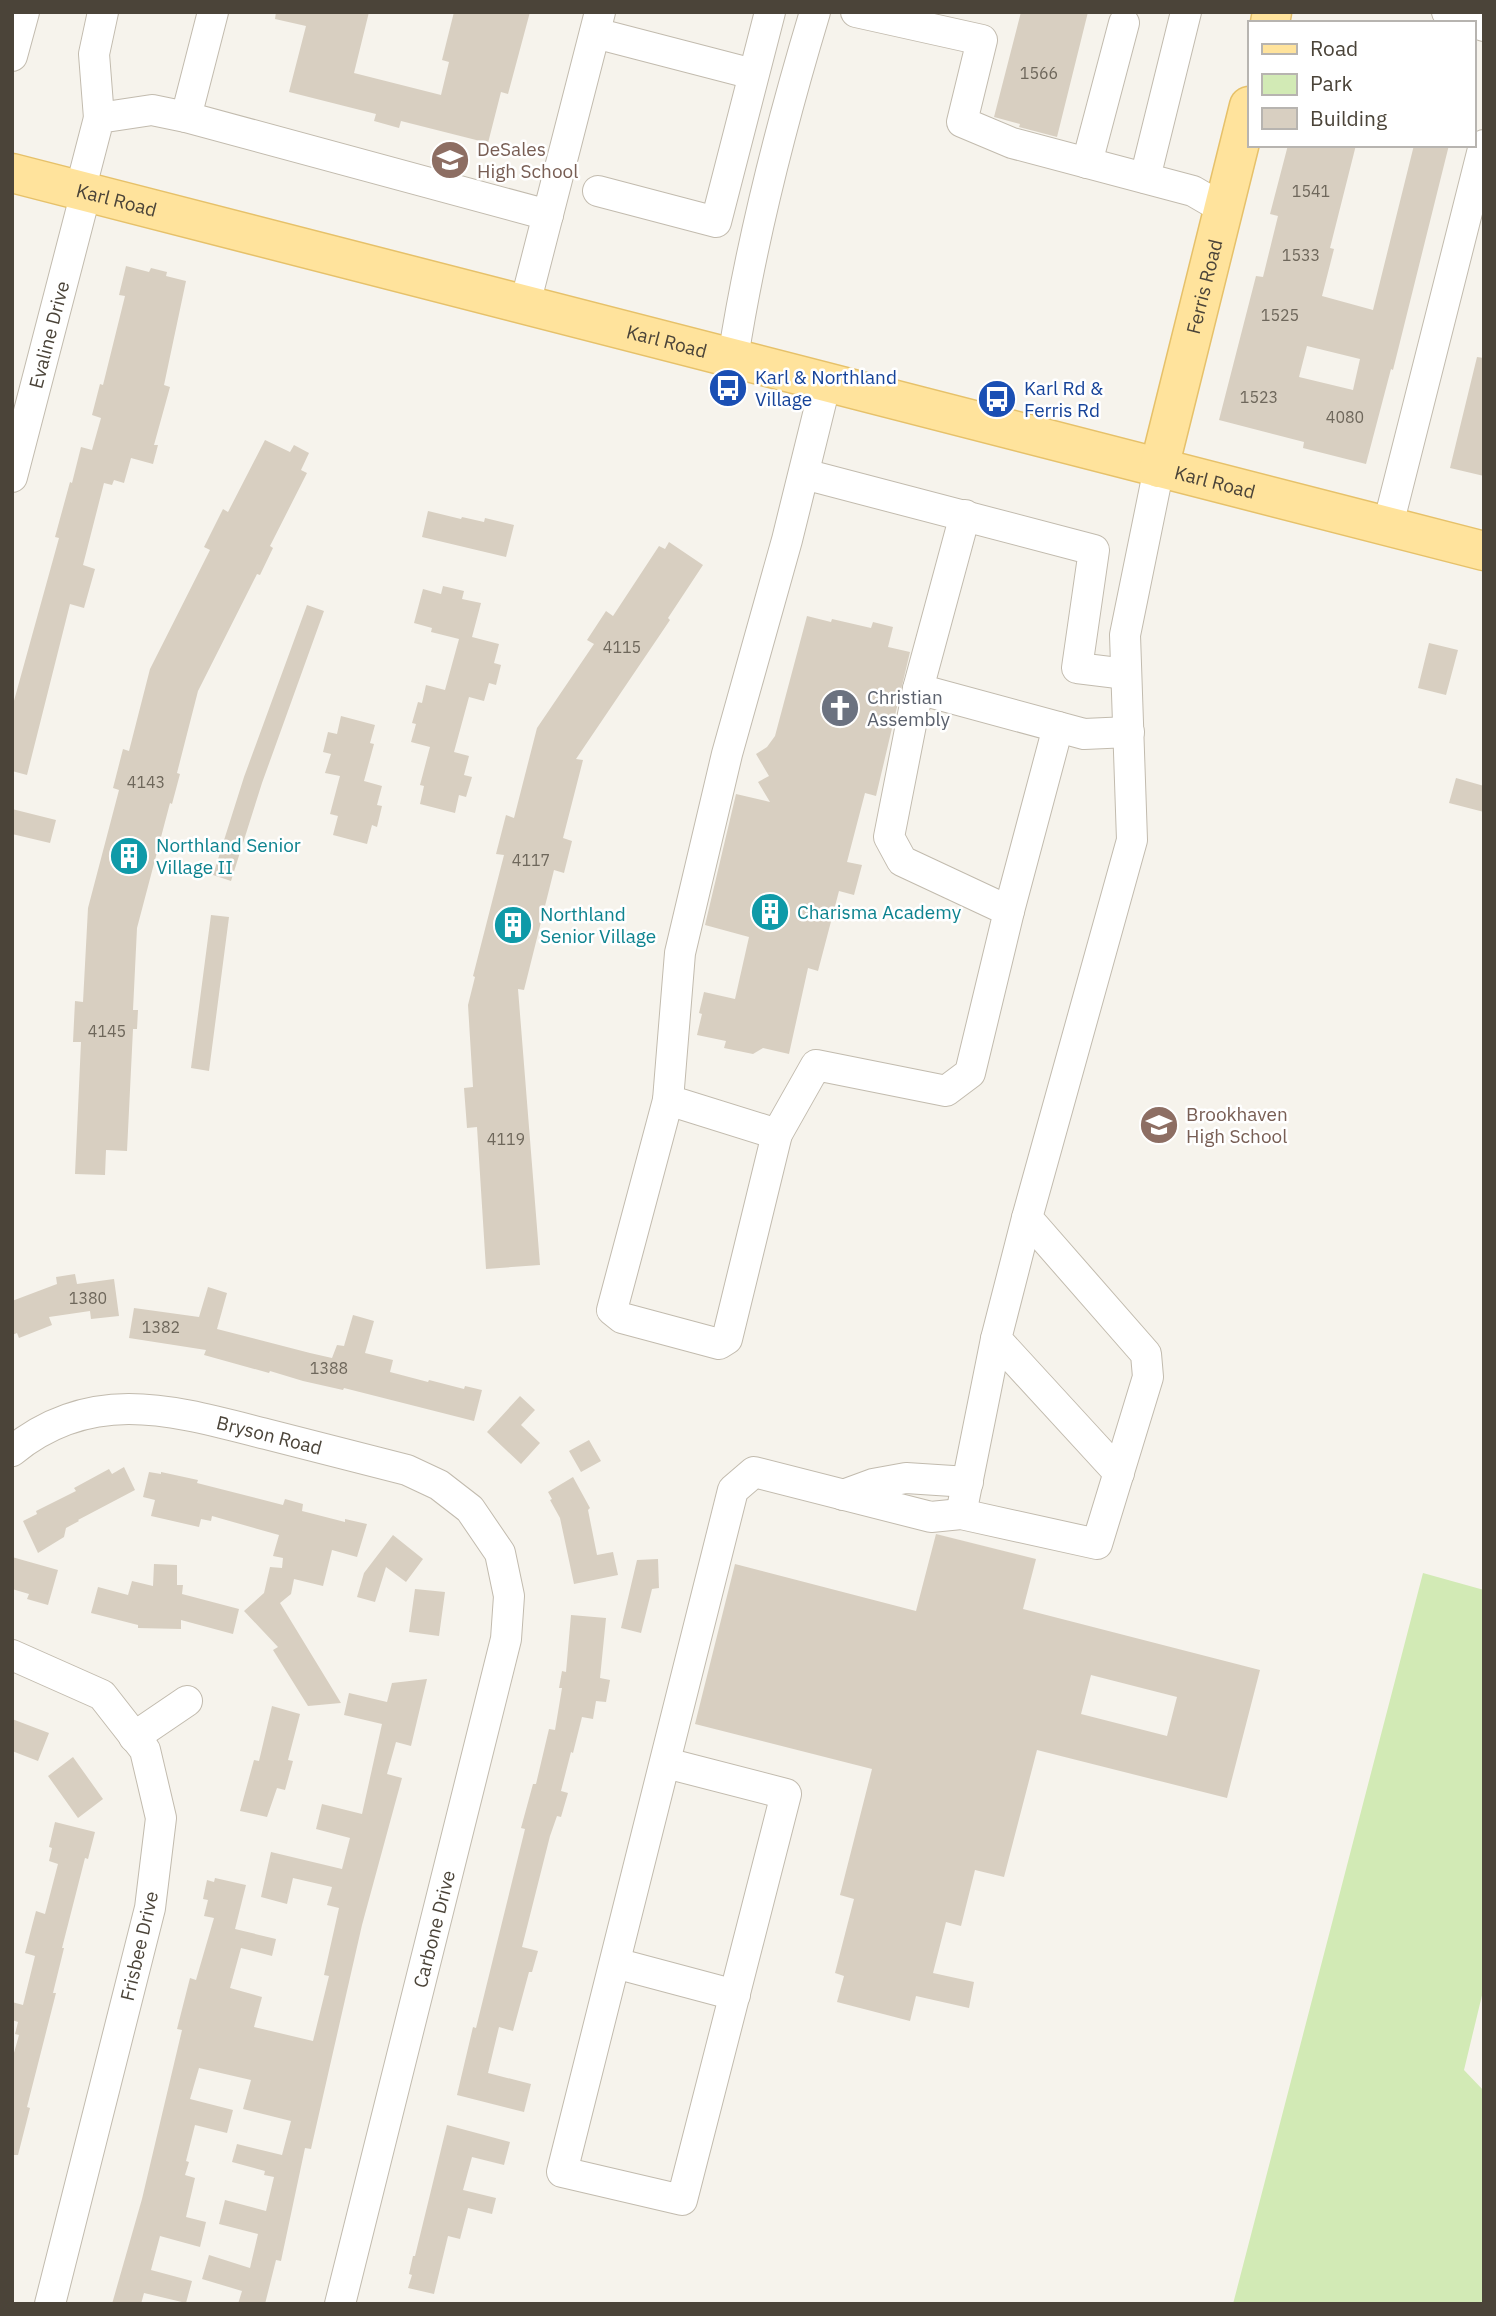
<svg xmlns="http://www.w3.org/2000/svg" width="1496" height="2316" font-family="'IBM Plex Sans',sans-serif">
<rect width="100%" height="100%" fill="#f6f3ec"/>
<path fill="#d2eab5" d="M 1423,1573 L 1484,1590 L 1484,1987 L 1464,2070 L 1484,2091 L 1484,2304 L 1233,2304 Z"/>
<path fill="#d8cfc1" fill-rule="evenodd" d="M 276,12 L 369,12 L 354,73 L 441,95 L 449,62 L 442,60 L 454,12 L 530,12 L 508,94 L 501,92 L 488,143 L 401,121 L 399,128 L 374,121 L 376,114 L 289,92 L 306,26 L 275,19 Z
M 1021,12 L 1088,12 L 1057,137 L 1019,127 L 1020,124 L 994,117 Z
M 1288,145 L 1356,145 L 1330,248 L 1334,249 L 1322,296 L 1373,310 L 1414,145 L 1449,145 L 1393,370 L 1391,369 L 1366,464 L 1303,448 L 1304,442 L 1219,420 L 1256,276 L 1263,277 L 1278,216 L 1270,214 ZM 1307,346 L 1360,359 L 1353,390 L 1299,377 Z
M 126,266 L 149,272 L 151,268 L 167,272 L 166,276 L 186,281 L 164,385 L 170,387 L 154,445 L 158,445 L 153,464 L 131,458 L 124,483 L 114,480 L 112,485 L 104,483 L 83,565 L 95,569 L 84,608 L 70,604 L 27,775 L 12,771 L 12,708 L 59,538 L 55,537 L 70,482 L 72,483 L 81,447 L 92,450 L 101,418 L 92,415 L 100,384 L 103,385 L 125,296 L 119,295 Z
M 1477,357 L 1484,358 L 1484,476 L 1450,468 Z
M 265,440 L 290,452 L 294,445 L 309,453 L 301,470 L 307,473 L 270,546 L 273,548 L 260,575 L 257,574 L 198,691 L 177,773 L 180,774 L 172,804 L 170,803 L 137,928 L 133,1010 L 138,1010 L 137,1029 L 133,1029 L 127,1151 L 106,1150 L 105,1175 L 75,1174 L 81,1042 L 73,1042 L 75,1001 L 83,1002 L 88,908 L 119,790 L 113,788 L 123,749 L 129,751 L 150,669 L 210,550 L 204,547 L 223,509 L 228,512 Z
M 428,511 L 461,519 L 462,517 L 484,522 L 485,518 L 514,525 L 506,557 L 422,537 Z
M 669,542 L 703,565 L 668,618 L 670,620 L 576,759 L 583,760 L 563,838 L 572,841 L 564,873 L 554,870 L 524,990 L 518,989 L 540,1265 L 486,1269 L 477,1127 L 467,1128 L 464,1088 L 473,1087 L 468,1005 L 475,977 L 473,976 L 504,855 L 496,854 L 506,815 L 514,818 L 537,728 L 594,644 L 587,640 L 606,611 L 613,616 L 659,546 L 665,549 Z
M 443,586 L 464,591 L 462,599 L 481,603 L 472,637 L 499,644 L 494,663 L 501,665 L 496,685 L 489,683 L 484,701 L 469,697 L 454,752 L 469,756 L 464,775 L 472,777 L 466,797 L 459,795 L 455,813 L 420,804 L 424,786 L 420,785 L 430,747 L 411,742 L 416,724 L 412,723 L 418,702 L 422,703 L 426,685 L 445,690 L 459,639 L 431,632 L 432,628 L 414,623 L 423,589 L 441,594 Z
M 307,605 L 324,611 L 262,783 L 231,881 L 213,875 L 244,777 Z
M 807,616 L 831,622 L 832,619 L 871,628 L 873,622 L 893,627 L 888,647 L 910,652 L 876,796 L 865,793 L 847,862 L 862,865 L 854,895 L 839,891 L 818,971 L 808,968 L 789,1054 L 763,1048 L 753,1054 L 724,1048 L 726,1041 L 697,1035 L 702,1014 L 699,1013 L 704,992 L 735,999 L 749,937 L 705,925 L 736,794 L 770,802 L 758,782 L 769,776 L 756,754 L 767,747 L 775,736 Z
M 1429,643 L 1458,650 L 1446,695 L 1418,688 Z
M 341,716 L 375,725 L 370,743 L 374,744 L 364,781 L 382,786 L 377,805 L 382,806 L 377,827 L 372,825 L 367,844 L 333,835 L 338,816 L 330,814 L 340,776 L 325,773 L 331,754 L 323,752 L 328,732 L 337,734 Z
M 1456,778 L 1484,786 L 1484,812 L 1449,803 Z
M 12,809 L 56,820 L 50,843 L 12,834 Z
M 211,915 L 229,917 L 209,1071 L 191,1068 Z
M 75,1274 L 77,1284 L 114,1279 L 119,1316 L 91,1319 L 90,1311 L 49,1317 L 52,1325 L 19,1338 L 17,1333 L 12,1335 L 12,1301 L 57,1284 L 56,1277 Z
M 208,1287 L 227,1293 L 217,1329 L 310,1353 L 332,1358 L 337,1345 L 344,1346 L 353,1315 L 374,1321 L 365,1353 L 393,1360 L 390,1372 L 428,1382 L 429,1380 L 464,1389 L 465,1386 L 482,1390 L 474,1421 L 344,1388 L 343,1390 L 303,1381 L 270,1371 L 269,1373 L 204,1355 L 206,1350 L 129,1338 L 134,1308 L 199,1317 Z
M 520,1396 L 535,1410 L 521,1425 L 540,1443 L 521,1464 L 487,1432 Z
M 589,1440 L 601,1461 L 581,1472 L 569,1451 Z
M 124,1467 L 135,1490 L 78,1520 L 79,1521 L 66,1528 L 64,1537 L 38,1553 L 23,1521 L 37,1514 L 36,1511 L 76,1491 L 74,1488 L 109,1469 L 112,1474 Z
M 149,1472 L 161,1474 L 161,1472 L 198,1480 L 197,1483 L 283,1505 L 285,1499 L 303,1504 L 302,1511 L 345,1522 L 345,1519 L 367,1524 L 357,1557 L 332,1550 L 323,1586 L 294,1579 L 291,1594 L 280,1603 L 341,1703 L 308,1706 L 273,1650 L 278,1647 L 244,1611 L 264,1593 L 270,1567 L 282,1568 L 283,1558 L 273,1556 L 279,1535 L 212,1516 L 211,1521 L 201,1519 L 199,1527 L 151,1516 L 155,1500 L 143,1497 Z
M 573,1477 L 590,1508 L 588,1510 L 597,1555 L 613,1552 L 618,1575 L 574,1584 L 560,1518 L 550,1500 L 552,1499 L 548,1492 Z
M 936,1534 L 1036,1559 L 1023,1609 L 1260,1670 L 1227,1798 L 1037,1750 L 1004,1877 L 975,1870 L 961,1926 L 946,1922 L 933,1973 L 974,1982 L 969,2008 L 916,1996 L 910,2021 L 837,2002 L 844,1976 L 835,1973 L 854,1899 L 840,1895 L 872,1769 L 695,1724 L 735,1564 L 916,1611 ZM 1091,1675 L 1177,1697 L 1167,1736 L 1081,1714 Z
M 393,1535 L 423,1559 L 406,1582 L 386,1567 L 375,1602 L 357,1597 L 364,1573 Z
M 12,1557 L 58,1570 L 48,1605 L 27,1599 L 29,1594 L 12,1589 Z
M 658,1559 L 659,1588 L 652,1589 L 641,1633 L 621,1628 L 637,1560 Z
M 154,1564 L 177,1565 L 177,1585 L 183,1585 L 182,1594 L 239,1609 L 233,1634 L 181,1620 L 181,1629 L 138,1628 L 138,1625 L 91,1613 L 98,1587 L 128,1595 L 132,1581 L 153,1586 Z
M 415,1589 L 445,1592 L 439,1636 L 409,1632 Z
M 571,1615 L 606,1618 L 600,1678 L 610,1680 L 606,1702 L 596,1701 L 593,1719 L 582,1717 L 573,1753 L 571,1752 L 561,1791 L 568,1793 L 561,1817 L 557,1816 L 550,1836 L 522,1947 L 538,1951 L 532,1972 L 529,1972 L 513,2031 L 499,2027 L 488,2073 L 531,2084 L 524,2112 L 457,2095 L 473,2027 L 476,2028 L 525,1829 L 521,1828 L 533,1784 L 536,1784 L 549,1729 L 555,1730 L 562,1688 L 559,1688 L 562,1671 L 566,1672 Z
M 427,1679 L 411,1746 L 396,1742 L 387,1774 L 402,1778 L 362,1925 L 311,2149 L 305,2148 L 281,2261 L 276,2260 L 265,2304 L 238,2304 L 242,2291 L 202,2279 L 209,2255 L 250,2268 L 258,2234 L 219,2224 L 225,2200 L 266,2211 L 274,2177 L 264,2175 L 265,2171 L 232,2162 L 237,2144 L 282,2155 L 291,2121 L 243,2109 L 251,2080 L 199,2068 L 190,2099 L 233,2110 L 227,2133 L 195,2125 L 186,2161 L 189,2162 L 185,2175 L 195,2178 L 186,2217 L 206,2222 L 200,2247 L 160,2236 L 151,2270 L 192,2281 L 186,2303 L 144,2293 L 141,2304 L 112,2304 L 142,2199 L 182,2030 L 177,2029 L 190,1978 L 196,1980 L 214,1918 L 204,1916 L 208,1900 L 203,1899 L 207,1880 L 214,1882 L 215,1878 L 246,1885 L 235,1929 L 276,1939 L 272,1956 L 241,1948 L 230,1988 L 262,1997 L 254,2027 L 313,2041 L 329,1976 L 324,1975 L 339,1908 L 327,1905 L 332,1887 L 293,1878 L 287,1904 L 261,1897 L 271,1852 L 342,1869 L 350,1838 L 316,1829 L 322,1804 L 362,1814 L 382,1724 L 344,1715 L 349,1693 L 387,1702 L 392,1683 Z
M 272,1706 L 300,1714 L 288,1760 L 293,1761 L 285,1790 L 277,1788 L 267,1817 L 240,1811 L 254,1760 L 259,1761 Z
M 12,1719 L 49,1733 L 38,1761 L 12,1751 Z
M 73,1757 L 103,1799 L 78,1818 L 48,1776 Z
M 55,1822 L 95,1832 L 88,1859 L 85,1858 L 62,1948 L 64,1948 L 53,1993 L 56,1993 L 27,2107 L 30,2108 L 18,2155 L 12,2155 L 12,2060 L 19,2035 L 15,2034 L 18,2022 L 12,2020 L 12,2002 L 23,2005 L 35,1956 L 25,1953 L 36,1911 L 45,1914 L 58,1864 L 49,1861 L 52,1848 L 49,1847 Z
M 447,2125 L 510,2142 L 504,2165 L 472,2157 L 463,2190 L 496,2198 L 492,2214 L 468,2208 L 460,2239 L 448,2236 L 434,2294 L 408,2288 L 412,2275 L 409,2274 L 413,2256 L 415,2256 Z"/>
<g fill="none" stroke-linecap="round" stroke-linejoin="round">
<g stroke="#c2bbae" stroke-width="32">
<g id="minor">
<path d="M 856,12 L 982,40 L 962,122 L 1012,143 L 1193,191 L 1224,209"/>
<path d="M 1447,12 L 1484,26"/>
<path d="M 595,33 L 753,74"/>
<path d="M 12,56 L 24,12"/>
<path d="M 186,117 L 548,215"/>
<path d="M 99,118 L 94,54 L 103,12"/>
<path d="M 1087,163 L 1124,23"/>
<path d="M 1145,178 L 1186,12"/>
<path d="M 80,191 L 99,118 L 152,110 L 186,117 L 213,12"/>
<path d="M 598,191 L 716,222 L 770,12"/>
<path d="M 525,304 L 600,12"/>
<path d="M 733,358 C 751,242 781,125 815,12"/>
<path d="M 826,382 L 787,540 L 727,754 L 680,953 L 668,1100 L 777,1134 L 816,1065 L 946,1091 L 970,1073 L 1009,911 L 902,861 L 889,837 L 918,689 L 1084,734 L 1129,732"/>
<path d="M 804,474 L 1094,550 L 1077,668 L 1126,674"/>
<path id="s1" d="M 12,477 L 86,192"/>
<path d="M 1388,525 L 1484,145"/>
<path d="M 918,689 L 965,515"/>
<path d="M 1009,911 L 1058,727"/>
<path d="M 668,1100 L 612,1310 L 622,1318 L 719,1344 L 727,1339 L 777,1134"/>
<path d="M 1027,1218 L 996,1339 L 1119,1473"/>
<path id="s2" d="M 12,1451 C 93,1385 175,1411 266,1434 C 313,1446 360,1458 407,1470 L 439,1485 L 470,1509 L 500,1553 L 509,1596 L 506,1639 L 340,2304"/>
<path d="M 843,1495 L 873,1484 L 906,1478 L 968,1482"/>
<path d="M 961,1514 L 996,1339"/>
<path d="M 12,1655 L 102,1695 L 145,1750 L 161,1818 L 150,1908 L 50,2304"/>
<path d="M 134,1737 L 187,1701"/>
<path d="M 666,1763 L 786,1794 L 682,2200 L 562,2172 L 733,1490 L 754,1472 L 931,1517 L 961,1514 L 1097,1544 L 1148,1377 L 1146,1354 L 1027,1218 L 1132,840 L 1125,635 L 1159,468"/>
<path d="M 615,1963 L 735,1995"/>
</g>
</g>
<g stroke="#e6c16a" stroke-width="41">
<g id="major">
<path d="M 1270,23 L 1272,12"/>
<path id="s3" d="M 12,173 L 1484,551"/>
<path id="s4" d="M 1159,468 L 1249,106"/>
</g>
</g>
<use href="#minor" stroke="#fff" stroke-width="30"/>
<use href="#major" stroke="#ffe39c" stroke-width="38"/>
</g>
<defs>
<g id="school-disc" transform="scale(2.0125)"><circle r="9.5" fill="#8d6e63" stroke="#fff"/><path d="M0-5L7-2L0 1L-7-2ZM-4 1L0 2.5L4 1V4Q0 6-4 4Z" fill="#fff"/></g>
<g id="bus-disc" transform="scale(2.0125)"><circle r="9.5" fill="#1a4fb4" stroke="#fff"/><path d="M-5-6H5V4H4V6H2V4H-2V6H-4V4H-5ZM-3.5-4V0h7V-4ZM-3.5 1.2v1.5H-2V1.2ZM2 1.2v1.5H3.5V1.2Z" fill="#fff"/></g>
<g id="church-disc" transform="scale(2.0125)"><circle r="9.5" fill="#6b7280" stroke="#fff"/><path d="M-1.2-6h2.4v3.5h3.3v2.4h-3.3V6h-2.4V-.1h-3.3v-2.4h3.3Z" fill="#fff"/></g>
<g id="building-disc" transform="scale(2.0125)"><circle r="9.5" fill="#0f9aa8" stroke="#fff"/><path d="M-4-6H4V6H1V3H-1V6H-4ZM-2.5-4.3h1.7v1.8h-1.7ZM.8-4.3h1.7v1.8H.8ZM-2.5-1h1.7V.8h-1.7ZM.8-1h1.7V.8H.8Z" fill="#fff"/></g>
</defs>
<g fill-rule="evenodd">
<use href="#school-disc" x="450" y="160"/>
<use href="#bus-disc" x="728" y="388"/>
<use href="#bus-disc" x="997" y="399"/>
<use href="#church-disc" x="840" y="708"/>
<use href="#building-disc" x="129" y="856"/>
<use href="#building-disc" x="770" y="912"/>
<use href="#building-disc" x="513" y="925"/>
<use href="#school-disc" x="1159" y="1125"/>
</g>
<g text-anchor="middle" stroke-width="5" stroke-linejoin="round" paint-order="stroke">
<g font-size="16" fill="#6e675b">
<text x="1039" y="79">1566</text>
<text x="1311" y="197">1541</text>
<text x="1301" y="261">1533</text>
<text x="1280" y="321">1525</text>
<text x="1259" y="403">1523</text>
<text x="1345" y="423">4080</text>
<text x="622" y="653">4115</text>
<text x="146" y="788">4143</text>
<text x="531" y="866">4117</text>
<text x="107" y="1037">4145</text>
<text x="506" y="1145">4119</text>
<text x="88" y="1304">1380</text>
<text x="161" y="1333">1382</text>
<text x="329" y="1374">1388</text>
</g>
<g font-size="19" fill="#785e54" stroke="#fff" text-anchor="start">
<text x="477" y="156">DeSales<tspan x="477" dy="22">High School</tspan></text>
<text x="1186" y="1121">Brookhaven<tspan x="1186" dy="22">High School</tspan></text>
</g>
<g font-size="19" fill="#4b4439" stroke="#fff">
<text dy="7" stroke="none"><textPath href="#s3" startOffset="108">Karl Road</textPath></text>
<text dy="7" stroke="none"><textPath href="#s4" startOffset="187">Ferris Road</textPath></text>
<text dy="7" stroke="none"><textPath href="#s1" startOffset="147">Evaline Drive</textPath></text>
<text dy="7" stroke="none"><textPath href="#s3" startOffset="676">Karl Road</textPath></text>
<text dy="7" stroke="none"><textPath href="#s3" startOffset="1242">Karl Road</textPath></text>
<text dy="7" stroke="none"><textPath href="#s2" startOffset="270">Bryson Road</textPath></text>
<text transform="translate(434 1929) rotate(-76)" y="7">Carbone Drive</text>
<text transform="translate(139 1946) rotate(-77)" y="7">Frisbee Drive</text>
</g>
<g font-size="19" fill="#164399" stroke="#fff" text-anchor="start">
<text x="755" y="384">Karl &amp; Northland<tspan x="755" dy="22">Village</tspan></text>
<text x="1024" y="395">Karl Rd &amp;<tspan x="1024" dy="22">Ferris Rd</tspan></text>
</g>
<g font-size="19" fill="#5b616d" stroke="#fff" text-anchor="start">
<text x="867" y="704">Christian<tspan x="867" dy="22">Assembly</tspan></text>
</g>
<g font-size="19" fill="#0d838f" stroke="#fff" text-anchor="start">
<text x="156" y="852">Northland Senior<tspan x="156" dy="22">Village II</tspan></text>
<text x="797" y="919">Charisma Academy</text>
<text x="540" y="921">Northland<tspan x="540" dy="22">Senior Village</tspan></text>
</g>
</g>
<rect width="1496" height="2316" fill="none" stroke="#4b4439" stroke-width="28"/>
<rect x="1248" y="21" width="228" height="126" fill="#ffffff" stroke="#b7b4b0" stroke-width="2"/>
<rect x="1262" y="44" width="35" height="10" fill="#ffe39c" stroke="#b7b4b0" stroke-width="2"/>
<text x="1310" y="56" font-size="21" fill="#4b4439">Road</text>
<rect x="1262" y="74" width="35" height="21" fill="#d2eab5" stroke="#b7b4b0" stroke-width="2"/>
<text x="1310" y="91" font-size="21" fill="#4b4439">Park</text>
<rect x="1262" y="108" width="35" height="21" fill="#d8cfc1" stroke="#b7b4b0" stroke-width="2"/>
<text x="1310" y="126" font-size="21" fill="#4b4439">Building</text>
</svg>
